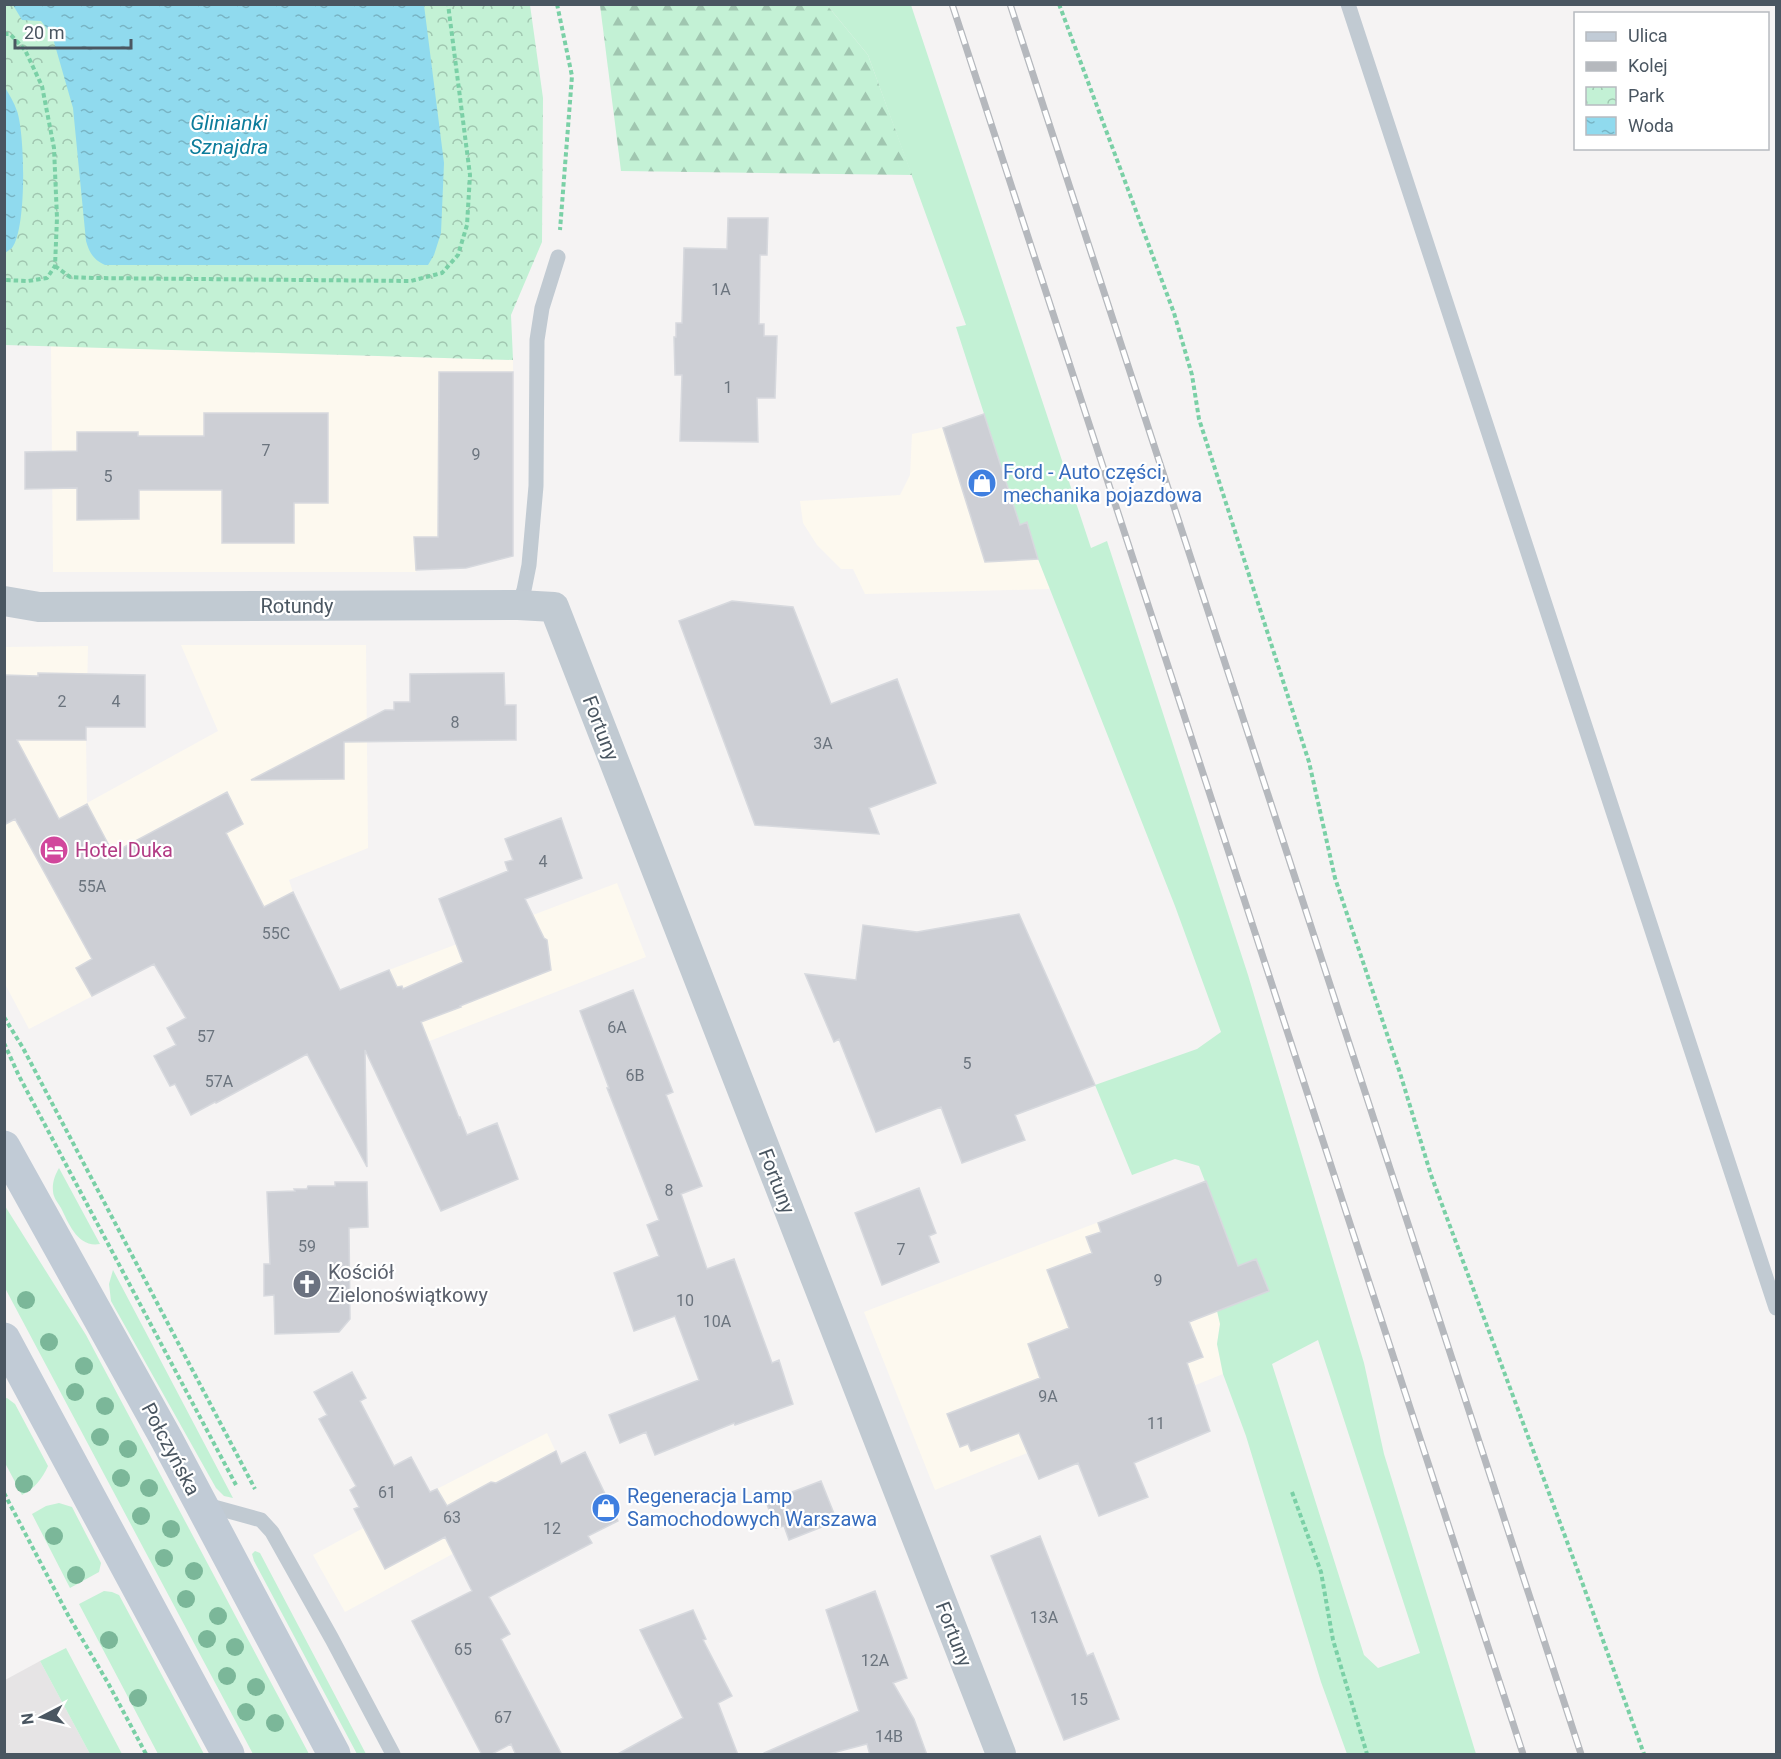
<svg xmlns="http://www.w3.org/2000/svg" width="1781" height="1759" font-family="Roboto,sans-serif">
<defs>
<pattern id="forest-firs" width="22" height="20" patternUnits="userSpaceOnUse" patternTransform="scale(1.5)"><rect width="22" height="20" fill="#c3f1d5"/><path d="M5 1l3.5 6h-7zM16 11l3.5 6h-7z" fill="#a0c6b0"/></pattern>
<pattern id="park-crowns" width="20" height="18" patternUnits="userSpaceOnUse" patternTransform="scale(1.5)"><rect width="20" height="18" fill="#c3f1d5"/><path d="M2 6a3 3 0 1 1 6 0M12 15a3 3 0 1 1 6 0" fill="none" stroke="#a0c6b0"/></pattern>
<pattern id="water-ripples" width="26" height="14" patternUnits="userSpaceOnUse" patternTransform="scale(1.5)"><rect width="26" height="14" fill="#90daee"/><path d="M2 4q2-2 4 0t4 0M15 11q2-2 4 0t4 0" fill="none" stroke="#78b4c4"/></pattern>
</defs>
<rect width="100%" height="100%" fill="#f5f3f3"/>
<path fill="#fdf9ef" d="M 51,346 L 513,360 L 513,556 L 466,568 L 416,570 L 416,572 L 53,572 Z
M 984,414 L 1027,522 L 1038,559 L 1050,589 L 865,594 L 853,569 L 841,569 L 817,545 L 803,523 L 800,501 L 900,495 L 910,475 L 912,434 L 937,429 Z
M 181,645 L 366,645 L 368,848 L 289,880 L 293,892 L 29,1029 L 5,984 L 4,647 L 88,646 L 86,740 L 87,803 L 218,731 Z
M 617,883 L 646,957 L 373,1063 L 340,990 L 389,970 Z
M 1206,1181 L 1239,1265 L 1256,1259 L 1269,1291 L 1220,1324 L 1217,1344 L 1223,1374 L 935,1490 L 864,1312 Z
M 547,1433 L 573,1489 L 345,1612 L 313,1555 L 421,1497 Z"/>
<path fill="#e6e4e5" d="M 40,1661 L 90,1754 L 5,1754 L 5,1680 Z"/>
<path fill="#c3f1d5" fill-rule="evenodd" d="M 827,5 L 911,5 L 1091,548 L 1107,541 L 1248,975 L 1364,1363 L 1384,1454 L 1476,1754 L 1347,1754 L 1321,1682 L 1246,1436 L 1223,1374 L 1217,1344 L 1220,1324 L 1217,1311 L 1269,1291 L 1256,1259 L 1238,1266 L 1199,1166 L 1175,1159 L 1132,1175 L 1095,1085 L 1197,1049 L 1221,1032 L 1175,906 L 1038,559 L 1027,523 L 1020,525 L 956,327 L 966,325 L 868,55 ZM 1318,1340 L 1420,1653 L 1378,1668 L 1364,1655 L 1272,1364 Z
M 59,1168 L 100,1244 C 78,1248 69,1224 61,1208 C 58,1203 53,1197 53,1191 C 52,1183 55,1175 59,1168 Z
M 5,1206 L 86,1335 L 309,1754 L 253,1754 L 5,1288 Z
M 113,1270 L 233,1498 L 224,1496 L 216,1488 L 111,1301 L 109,1284 Z
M 7,1398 L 15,1404 L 48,1466 C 42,1479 35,1488 22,1495 L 5,1463 L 4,1399 Z
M 59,1503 L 72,1507 L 101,1563 L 99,1572 L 70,1588 L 32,1514 L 46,1506 Z
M 255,1551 L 260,1553 L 366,1754 L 357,1754 L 254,1561 L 252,1554 Z
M 104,1591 L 112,1592 L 119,1595 L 204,1754 L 158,1754 L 79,1604 Z
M 66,1648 L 122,1754 L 90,1754 L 40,1661 Z"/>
<path fill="url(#forest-firs)" d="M 600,5 L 827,5 L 868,55 L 912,175 L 621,171 Z"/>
<path fill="url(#park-crowns)" d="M 5,5 L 530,5 L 543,98 L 542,242 L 511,315 L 513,360 L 5,345 Z"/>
<path fill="url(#water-ripples)" d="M 13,5 L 424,5 L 444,163 L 441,233 L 434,255 L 428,265 L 105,265 C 93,259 90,254 86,241 L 73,108 L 52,35 L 41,21 L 22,20 Z
M 4,86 C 9,94 14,102 17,111 C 25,133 27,229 12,248 C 12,248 5,253 5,253 Z"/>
<path fill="#cdcfd5" stroke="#d7d9de" stroke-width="1.5" d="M 728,218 L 768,218 L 767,255 L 760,255 L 759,324 L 764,324 L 764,336 L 777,336 L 775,398 L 757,398 L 758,442 L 680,441 L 682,375 L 675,375 L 674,337 L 676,337 L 676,323 L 682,323 L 684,248 L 727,249 Z
M 439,372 L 513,372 L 513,556 L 466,568 L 416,570 L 414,537 L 438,537 Z
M 204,413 L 328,413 L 328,503 L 294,503 L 294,543 L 222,543 L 222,490 L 139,490 L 139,519 L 77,520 L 77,488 L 25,489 L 25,452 L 77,451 L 77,432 L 138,432 L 138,436 L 204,436 Z
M 984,414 L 1020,525 L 1027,522 L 1038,559 L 985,562 L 943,428 Z
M 732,601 L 793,607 L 831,704 L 897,679 L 936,783 L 869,808 L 879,834 L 755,825 L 679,621 Z
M 38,673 L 145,675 L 145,727 L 86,727 L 86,740 L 17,740 L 59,819 L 87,804 L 113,853 L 227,792 L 243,824 L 226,833 L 264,907 L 293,892 L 340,990 L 389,970 L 397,987 L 402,986 L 403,989 L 463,962 L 439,899 L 508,871 L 505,862 L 513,860 L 505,839 L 561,818 L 582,878 L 525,899 L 544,938 L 547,940 L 551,970 L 460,1006 L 461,1007 L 421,1022 L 459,1118 L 460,1117 L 467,1135 L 497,1123 L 518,1179 L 441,1211 L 365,1050 L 367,1167 L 307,1054 L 216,1103 L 215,1102 L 191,1115 L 175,1084 L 170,1086 L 154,1056 L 176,1045 L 167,1028 L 186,1018 L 154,964 L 92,996 L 76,968 L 92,959 L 15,819 L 4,825 L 4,675 L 38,676 Z
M 504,673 L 505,705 L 516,705 L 516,740 L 344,742 L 344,779 L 251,780 L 385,710 L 394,710 L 394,702 L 410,702 L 410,674 Z
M 1019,914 L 1095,1085 L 1015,1115 L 1025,1140 L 962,1163 L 941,1107 L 876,1132 L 839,1039 L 834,1042 L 805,974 L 856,980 L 863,925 L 917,932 Z
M 633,990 L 673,1092 L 666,1095 L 702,1186 L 681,1194 L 707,1269 L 734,1259 L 772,1363 L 779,1360 L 793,1404 L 735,1425 L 734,1423 L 655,1455 L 646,1432 L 620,1443 L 609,1415 L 699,1380 L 675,1316 L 634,1331 L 614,1273 L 659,1256 L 647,1225 L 659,1220 L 607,1088 L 609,1088 L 580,1011 Z
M 1206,1181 L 1238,1266 L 1256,1259 L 1269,1291 L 1189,1322 L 1203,1357 L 1187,1363 L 1210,1431 L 1134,1463 L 1148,1497 L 1099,1516 L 1078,1463 L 1039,1479 L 1019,1433 L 971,1451 L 968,1444 L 960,1447 L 947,1414 L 1040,1378 L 1028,1344 L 1069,1328 L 1047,1270 L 1092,1253 L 1086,1237 L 1101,1232 L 1098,1223 Z
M 335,1182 L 367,1182 L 368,1227 L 349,1228 L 350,1319 L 339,1332 L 275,1334 L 274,1295 L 264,1296 L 264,1264 L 270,1264 L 267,1192 L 295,1191 L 294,1189 L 307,1189 L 308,1186 L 335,1186 Z
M 919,1188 L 936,1233 L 929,1236 L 939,1262 L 882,1285 L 855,1213 Z
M 352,1372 L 366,1398 L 360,1401 L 394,1466 L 411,1457 L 430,1492 L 437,1489 L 447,1506 L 491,1482 L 496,1483 L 556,1451 L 561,1464 L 585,1452 L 618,1521 L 588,1536 L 592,1543 L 489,1597 L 510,1634 L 501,1639 L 562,1755 L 516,1755 L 511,1744 L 490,1755 L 482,1755 L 412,1621 L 472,1591 L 445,1537 L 385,1569 L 354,1509 L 359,1507 L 350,1490 L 356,1486 L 319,1419 L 327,1415 L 314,1392 Z
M 821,1481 L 837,1521 L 789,1540 L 784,1526 L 776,1528 L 766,1502 Z
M 1040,1536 L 1087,1656 L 1093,1653 L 1119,1719 L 1064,1740 L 991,1556 Z
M 875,1591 L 907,1678 L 893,1683 L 914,1719 L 927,1755 L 870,1755 L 867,1744 L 825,1755 L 764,1755 L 764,1753 L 859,1711 L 826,1610 Z
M 693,1610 L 706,1639 L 703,1640 L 732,1696 L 718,1703 L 738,1755 L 616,1755 L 683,1718 L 640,1630 Z"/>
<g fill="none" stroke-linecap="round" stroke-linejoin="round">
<path stroke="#7ad0a6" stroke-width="4" stroke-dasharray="4.5 3" stroke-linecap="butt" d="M 557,4 L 572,76 L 560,230
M 1059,4 L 1174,313 L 1192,375 L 1199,419 L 1309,762 L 1335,878 L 1400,1073 L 1431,1175 L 1582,1582 L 1644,1754
M 4,34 L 10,34 L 25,50 L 42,86 L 54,148 L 57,218 L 55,266 L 47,278 L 28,281 L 4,280
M 55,266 L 70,277 L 92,278 L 411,281 L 442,273 L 458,255 L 467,225 L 470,175 L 448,4
M 4,1017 L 23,1048 L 255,1489
M 4,1043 L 19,1076 L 236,1485
M 1292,1492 L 1321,1572 L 1333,1640 L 1367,1754
M 4,1493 L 68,1615 L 108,1683 L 146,1754"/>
<path stroke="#c1cad2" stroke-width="15" d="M 1348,4 L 1776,1308
M 518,605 L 524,590 L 529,565 L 536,486 L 537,340 L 542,308 L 558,257
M 203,1504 L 261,1520 L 272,1532 L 332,1639 L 393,1754"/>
<path stroke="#c1cad2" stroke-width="30" d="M 4,601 L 39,607 L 518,605 L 554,607 L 1001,1754"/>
<path stroke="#c1cbd6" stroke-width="33" d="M 4,1147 L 167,1440 L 334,1754
M 4,1339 L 228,1754"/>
<g stroke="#b5b8bd" stroke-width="7">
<path id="rail" d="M 952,4 L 1523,1754
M 1010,4 L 1581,1754"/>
</g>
<use href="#rail" stroke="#fff" stroke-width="4.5" stroke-dasharray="14" stroke-linecap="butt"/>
</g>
<g fill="#7bb799">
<circle cx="26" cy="1300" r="9"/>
<circle cx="49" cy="1342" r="9"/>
<circle cx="84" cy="1366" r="9"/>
<circle cx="75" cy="1392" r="9"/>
<circle cx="105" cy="1406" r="9"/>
<circle cx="100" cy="1437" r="9"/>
<circle cx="128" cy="1449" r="9"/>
<circle cx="121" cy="1478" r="9"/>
<circle cx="24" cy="1484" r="9"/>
<circle cx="149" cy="1488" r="9"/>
<circle cx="141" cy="1516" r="9"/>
<circle cx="171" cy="1529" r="9"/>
<circle cx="54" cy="1536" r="9"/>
<circle cx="164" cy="1558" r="9"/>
<circle cx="194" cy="1571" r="9"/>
<circle cx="76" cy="1575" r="9"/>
<circle cx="186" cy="1599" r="9"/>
<circle cx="218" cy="1616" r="9"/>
<circle cx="207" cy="1639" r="9"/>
<circle cx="109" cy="1640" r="9"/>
<circle cx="235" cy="1647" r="9"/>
<circle cx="227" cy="1676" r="9"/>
<circle cx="256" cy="1687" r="9"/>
<circle cx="138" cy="1698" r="9"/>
<circle cx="246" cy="1712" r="9"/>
<circle cx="275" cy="1723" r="9"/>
</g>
<defs>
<g id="shop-disc" transform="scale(1.5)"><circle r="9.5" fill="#3f7fe0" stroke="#fff"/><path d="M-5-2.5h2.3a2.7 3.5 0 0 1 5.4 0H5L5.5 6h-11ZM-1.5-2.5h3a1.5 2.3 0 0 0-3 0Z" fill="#fff"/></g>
<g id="hotel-disc" transform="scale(1.5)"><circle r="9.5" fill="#d1479c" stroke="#fff"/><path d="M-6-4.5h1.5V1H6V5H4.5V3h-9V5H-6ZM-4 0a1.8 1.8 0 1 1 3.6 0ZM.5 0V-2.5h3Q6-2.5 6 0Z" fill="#fff"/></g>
<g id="church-disc" transform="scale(1.5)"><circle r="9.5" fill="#6b7280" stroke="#fff"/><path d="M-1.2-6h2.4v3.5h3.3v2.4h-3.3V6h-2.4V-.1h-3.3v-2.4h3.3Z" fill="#fff"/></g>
</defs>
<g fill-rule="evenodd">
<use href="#shop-disc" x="982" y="483"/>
<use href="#hotel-disc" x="54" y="850"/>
<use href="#church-disc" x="307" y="1284"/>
<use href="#shop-disc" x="606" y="1508"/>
</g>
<g text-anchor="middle" stroke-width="4.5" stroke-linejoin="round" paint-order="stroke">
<g font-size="16" fill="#6b747e">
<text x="721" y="295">1A</text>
<text x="728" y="393">1</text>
<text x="266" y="456">7</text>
<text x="476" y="460">9</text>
<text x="108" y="482">5</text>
<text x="62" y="707">2</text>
<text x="116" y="707">4</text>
<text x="455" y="728">8</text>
<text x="823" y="749">3A</text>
<text x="543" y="867">4</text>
<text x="92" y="892">55A</text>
<text x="276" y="939">55C</text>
<text x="617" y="1033">6A</text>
<text x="206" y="1042">57</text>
<text x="967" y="1069">5</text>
<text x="635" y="1081">6B</text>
<text x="219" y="1087">57A</text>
<text x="669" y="1196">8</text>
<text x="307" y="1252">59</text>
<text x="901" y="1255">7</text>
<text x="1158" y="1286">9</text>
<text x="685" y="1306">10</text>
<text x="717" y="1327">10A</text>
<text x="1048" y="1402">9A</text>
<text x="1156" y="1429">11</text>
<text x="387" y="1498">61</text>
<text x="452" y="1523">63</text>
<text x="552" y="1534">12</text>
<text x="1044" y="1623">13A</text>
<text x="463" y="1655">65</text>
<text x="875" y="1666">12A</text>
<text x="1079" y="1705">15</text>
<text x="503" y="1723">67</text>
<text x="889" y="1742">14B</text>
</g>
<g font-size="20" fill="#366cbe" stroke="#fff" text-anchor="start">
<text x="1003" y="479">Ford - Auto części,<tspan x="1003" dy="23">mechanika pojazdowa</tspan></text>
<text x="627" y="1503">Regeneracja Lamp<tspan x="627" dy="23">Samochodowych Warszawa</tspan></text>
</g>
<g font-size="20" fill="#4a5661" stroke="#fff">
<text x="297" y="613">Rotundy</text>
<text transform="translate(601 728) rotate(69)" y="7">Fortuny</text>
<text transform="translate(777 1181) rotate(69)" y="7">Fortuny</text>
<text transform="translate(171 1449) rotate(62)" y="7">Połczyńska</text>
<text transform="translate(954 1634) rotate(69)" y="7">Fortuny</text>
</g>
<g font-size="20" fill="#b23c85" stroke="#fff" text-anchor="start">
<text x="75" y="857">Hotel Duka</text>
</g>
<g font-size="20" fill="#5b616d" stroke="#fff" text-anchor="start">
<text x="328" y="1279">Kościół<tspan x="328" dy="23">Zielonoświątkowy</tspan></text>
</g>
<g font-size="21" font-style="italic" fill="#0c7c9b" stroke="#fff">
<text x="229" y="130">Glinianki<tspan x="229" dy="24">Sznajdra</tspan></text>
</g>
</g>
<rect width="1781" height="1759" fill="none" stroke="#4a5661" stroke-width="12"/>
<rect x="1574" y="12" width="195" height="138" fill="#ffffff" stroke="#b7bbc0" stroke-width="1.5"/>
<rect x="1586" y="32" width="30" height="9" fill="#c1cbd6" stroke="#b7bbc0" stroke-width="1.5"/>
<text x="1628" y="42" font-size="18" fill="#4a5661">Ulica</text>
<rect x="1586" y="62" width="30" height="9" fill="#b5b8bd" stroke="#b7bbc0" stroke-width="1.5"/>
<text x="1628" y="72" font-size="18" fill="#4a5661">Kolej</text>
<rect x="1586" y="87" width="30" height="18" fill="url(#park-crowns)" stroke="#b7bbc0" stroke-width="1.5"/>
<text x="1628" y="102" font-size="18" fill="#4a5661">Park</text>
<rect x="1586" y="117" width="30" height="18" fill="url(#water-ripples)" stroke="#b7bbc0" stroke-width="1.5"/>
<text x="1628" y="132" font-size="18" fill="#4a5661">Woda</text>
<g transform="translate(42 1717) rotate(263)" stroke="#ffffff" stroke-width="4.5" paint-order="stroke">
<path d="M0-4.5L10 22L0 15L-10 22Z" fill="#4a5661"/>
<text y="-9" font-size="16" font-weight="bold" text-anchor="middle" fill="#4a5661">N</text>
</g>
<path d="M15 39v9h116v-9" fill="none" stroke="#4a5661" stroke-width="3"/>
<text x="24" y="39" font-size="18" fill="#4a5661" stroke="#ffffff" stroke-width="4.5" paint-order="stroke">20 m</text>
</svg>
